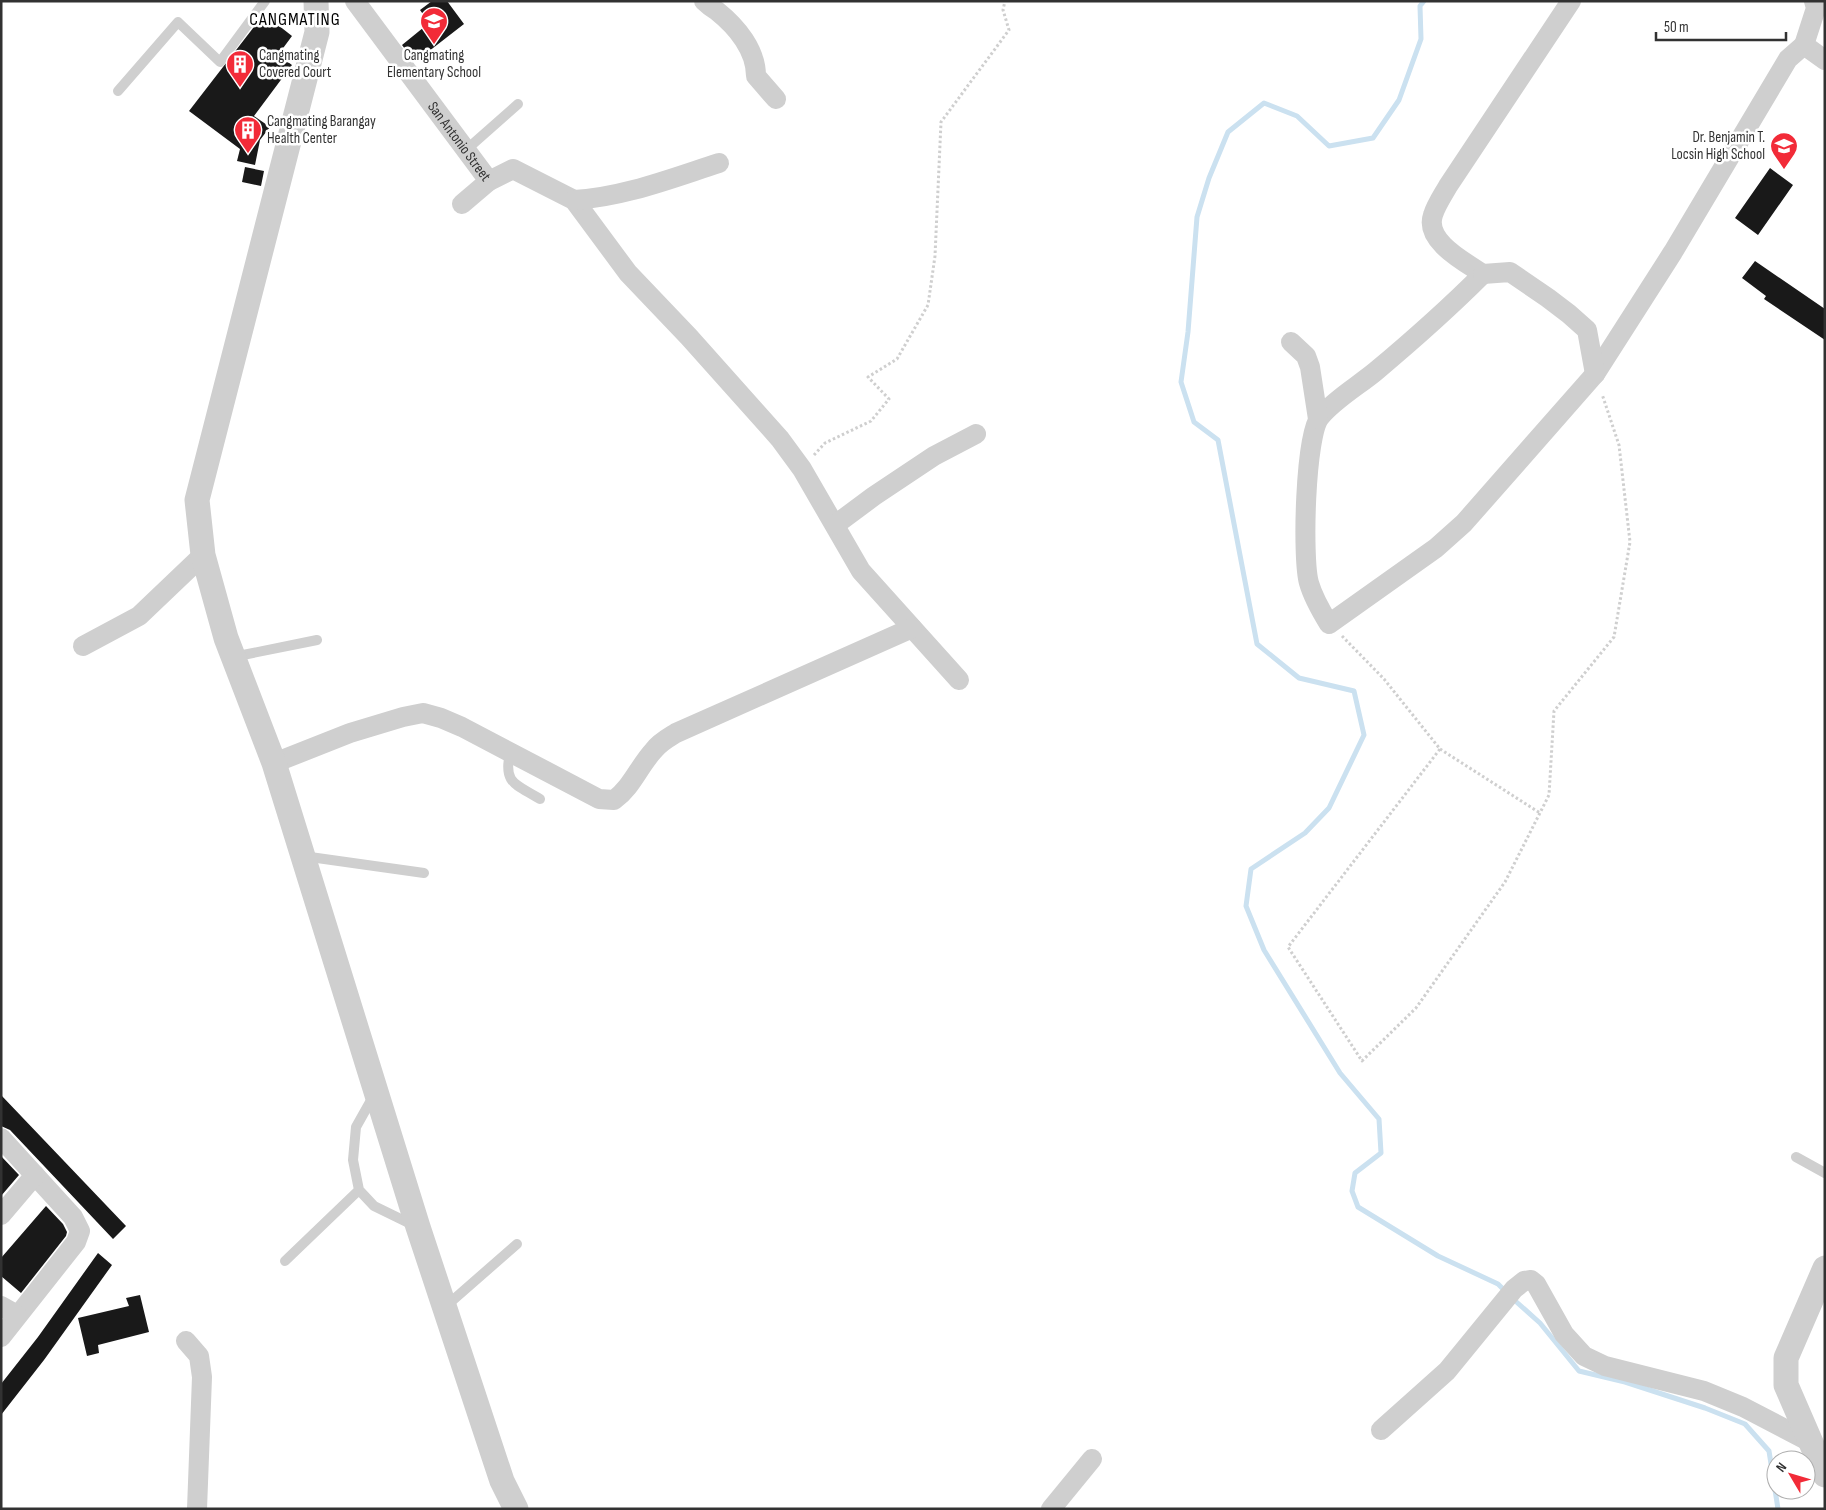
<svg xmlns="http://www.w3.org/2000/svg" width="1826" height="1510" font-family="'Sofia Sans Condensed',sans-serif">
<rect width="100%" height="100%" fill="#fff"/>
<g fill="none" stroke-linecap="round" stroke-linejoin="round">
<path stroke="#cbe1f0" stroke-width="5" d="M 1424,1 L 1420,6 L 1421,39 L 1399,100 L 1373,138 L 1329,146 L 1297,116 L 1264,103 L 1228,132 L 1209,178 L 1197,217 L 1188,332 L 1181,382 L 1194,422 L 1218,440 L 1257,644 L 1299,678 L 1354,691 L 1364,735 L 1329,808 L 1305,833 L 1251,869 L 1246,906 L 1264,950 L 1340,1073 L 1379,1119 L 1381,1153 L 1355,1173 L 1352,1191 L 1358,1207 L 1438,1256 L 1498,1284 L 1506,1292
M 1512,1298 L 1540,1323 L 1579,1371 L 1625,1382 L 1705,1408 L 1745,1424 L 1769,1451 L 1778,1509"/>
</g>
<path fill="#191919" d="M 432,1 L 447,1 L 464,24 L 415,62 L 402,45 L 429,23 L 420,10 Z
M 264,14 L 292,36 L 278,55 L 292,65 L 254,116 L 270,127 L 260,140 L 255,165 L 237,161 L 240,149 L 189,111 Z
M 245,167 L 264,171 L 261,186 L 242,182 Z
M 1770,168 L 1793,185 L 1758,235 L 1735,218 Z
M 1755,261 L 1825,309 L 1825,340 L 1764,299 L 1766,296 L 1742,278 Z
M 1,1095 L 126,1226 L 113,1239 L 10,1130 L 1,1126 Z
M 1,1156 L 19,1175 L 1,1196 Z
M 46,1206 L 63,1224 L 67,1232 L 66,1236 L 21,1293 L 1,1276 L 1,1258 Z
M 98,1253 L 112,1265 L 44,1360 L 1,1415 L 1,1384 L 38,1337 Z
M 140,1295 L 149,1332 L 98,1345 L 99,1353 L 87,1356 L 78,1318 L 129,1306 L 126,1298 Z"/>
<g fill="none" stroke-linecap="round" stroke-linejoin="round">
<path stroke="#cfcfcf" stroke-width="3" stroke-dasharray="2.5 2.5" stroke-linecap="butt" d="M 814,455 L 825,443 L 871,421 L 889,399 L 868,377 L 897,359 L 928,305 L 935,256 L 941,122 L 1009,30 L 1003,10 L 1005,1
M 1342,636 L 1384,679 L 1440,749 L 1288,947 L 1362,1061 L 1416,1008 L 1505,882 L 1549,795 L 1554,711 L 1614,637 L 1630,542 L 1619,445 L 1602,394
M 1440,749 L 1540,813"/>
<path stroke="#cfcfcf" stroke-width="10" d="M 118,91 L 178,22 L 220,62 L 265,1
M 466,150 L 518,104
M 233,657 L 317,640
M 510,753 C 503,784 516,784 540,799
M 303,856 L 424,873
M 374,1095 L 356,1127 L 353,1160 L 359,1190 L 374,1206 L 415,1226
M 1796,1157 L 1825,1173
M 285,1261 L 359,1190
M 445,1307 L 517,1244"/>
<g stroke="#cfcfcf" stroke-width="20">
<path id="s1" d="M 355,1 L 489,181 L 462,204"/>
<path d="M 704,1 C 708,5 712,8 717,11 C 737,27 756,50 756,76 L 776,99"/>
<path d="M 1571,1 L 1448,186 C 1443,195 1436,205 1433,215 C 1424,241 1465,262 1483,274 C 1449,308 1413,340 1376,371 C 1358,386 1335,399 1320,417 C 1305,435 1302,559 1309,583 C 1313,597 1321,611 1329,624 L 1436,548 L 1464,523 L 1595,374 L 1673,252 L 1788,59 L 1804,45"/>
<path d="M 1814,1 L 1816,8 L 1804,45 L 1825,60"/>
<path d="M 489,181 L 513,169 L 574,200 L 628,273 L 689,337 L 780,439 L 802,469 L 861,571 L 959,680"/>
<path d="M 574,200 C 624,197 672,178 719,163"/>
<path d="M 1483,274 L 1510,272 L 1548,298 L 1569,314 L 1587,330 L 1595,374"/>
<path d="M 1291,342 L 1306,356 L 1310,367 L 1318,419"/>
<path d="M 835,525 L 874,496 L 934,456 L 976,434"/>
<path d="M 83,646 L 139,616 L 203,555"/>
<path d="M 274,763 L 350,733 L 403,717 L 423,713 L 441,718 L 462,727 L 599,799 L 614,800 C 632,787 639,766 654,750 C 660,742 668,738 676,733 L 912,628"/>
<path d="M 1,1138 L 73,1217 L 80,1231 L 76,1242 L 1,1337"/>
<path d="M 1,1215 L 35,1175"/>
<path d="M 1,1306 L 17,1315"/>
<path d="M 186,1341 L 199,1356 L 202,1377 L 197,1509"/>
<path d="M 1381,1430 L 1447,1371 L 1514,1289 L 1524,1281 L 1531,1280 L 1536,1284 L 1564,1334 L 1584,1356 L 1605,1366 L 1704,1391 L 1743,1407 L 1810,1442"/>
<path d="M 1051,1509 L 1092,1459"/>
</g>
<path stroke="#cfcfcf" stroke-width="25" d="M 316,1 L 317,32 L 197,500 L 203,555 L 226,638 L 274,763 L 418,1227 L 502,1481 L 516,1509
M 1825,1268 L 1786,1358 L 1786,1385 L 1825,1475"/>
</g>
<defs>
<g id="school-pin" transform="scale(1.4375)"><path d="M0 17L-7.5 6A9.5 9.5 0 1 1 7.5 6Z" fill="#f22b38" stroke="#fff"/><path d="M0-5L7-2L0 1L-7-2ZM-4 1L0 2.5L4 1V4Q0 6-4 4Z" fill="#fff"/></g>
<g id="building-pin" transform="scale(1.4375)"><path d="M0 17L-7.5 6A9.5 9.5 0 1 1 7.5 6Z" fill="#f22b38" stroke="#fff"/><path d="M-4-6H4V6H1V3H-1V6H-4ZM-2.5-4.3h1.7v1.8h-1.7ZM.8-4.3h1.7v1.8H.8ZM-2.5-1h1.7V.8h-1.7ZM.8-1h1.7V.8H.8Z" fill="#fff"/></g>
</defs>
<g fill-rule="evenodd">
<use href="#school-pin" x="434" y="21"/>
<use href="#building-pin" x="240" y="64"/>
<use href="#building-pin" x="248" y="130"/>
<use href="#school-pin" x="1784" y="146"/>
</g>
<g text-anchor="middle" stroke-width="5" stroke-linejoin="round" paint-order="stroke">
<g font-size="15" fill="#323232" stroke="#fff" text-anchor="start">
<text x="259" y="60">Cangmating<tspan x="259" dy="17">Covered Court</tspan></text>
<text x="434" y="60" text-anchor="middle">Cangmating<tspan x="434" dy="17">Elementary School</tspan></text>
<text x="267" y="126">Cangmating Barangay<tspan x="267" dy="17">Health Center</tspan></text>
<text x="1765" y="142" text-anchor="end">Dr. Benjamin T.<tspan x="1765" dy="17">Locsin High School</tspan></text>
</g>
<g font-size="15" fill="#323232" stroke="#fff">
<text dy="5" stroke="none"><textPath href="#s1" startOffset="175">San Antonio Street</textPath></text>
</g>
<g font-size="18" letter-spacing="1" fill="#000" stroke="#fff">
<text x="295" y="25">CANGMATING</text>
</g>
</g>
<rect width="1826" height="1510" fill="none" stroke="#323232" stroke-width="5"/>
<g transform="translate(1791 1475) rotate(308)"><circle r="24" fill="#ffffff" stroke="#adadad"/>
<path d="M0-4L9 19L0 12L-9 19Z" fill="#f22b38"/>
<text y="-8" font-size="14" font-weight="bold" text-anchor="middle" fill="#323232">N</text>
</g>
<path d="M1656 32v8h130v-8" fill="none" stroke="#323232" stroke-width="2.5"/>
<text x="1664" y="32" font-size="15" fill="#323232" stroke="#ffffff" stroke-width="4" paint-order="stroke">50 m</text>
</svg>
